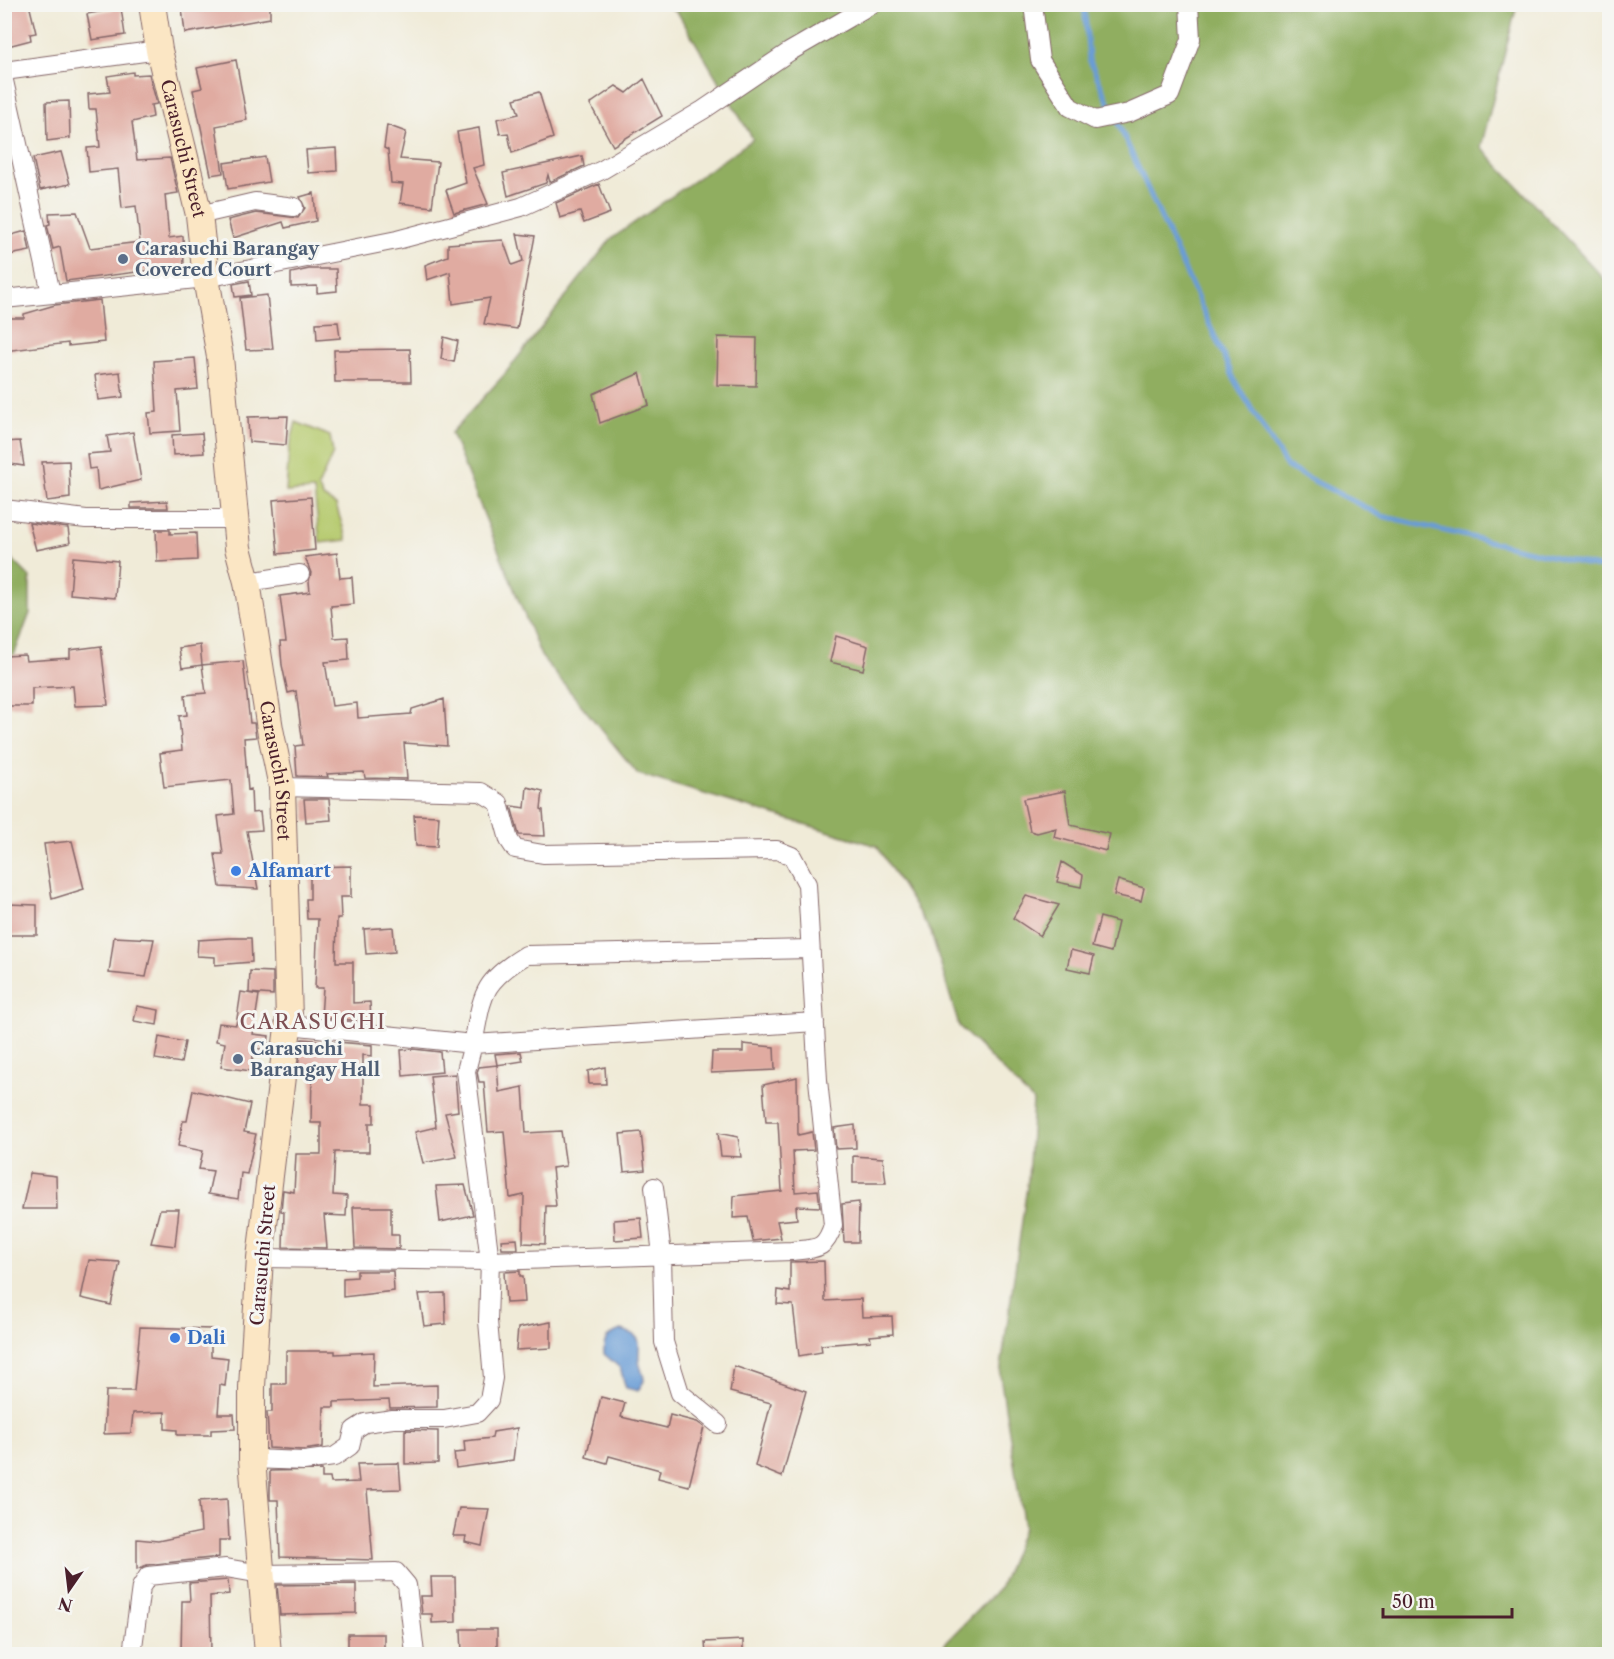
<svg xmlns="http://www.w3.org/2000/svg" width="1614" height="1659" font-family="'Libre Caslon Text',serif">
<rect width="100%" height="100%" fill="#f6f6f2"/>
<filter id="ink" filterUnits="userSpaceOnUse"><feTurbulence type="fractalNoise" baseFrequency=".0167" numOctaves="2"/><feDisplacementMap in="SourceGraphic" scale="12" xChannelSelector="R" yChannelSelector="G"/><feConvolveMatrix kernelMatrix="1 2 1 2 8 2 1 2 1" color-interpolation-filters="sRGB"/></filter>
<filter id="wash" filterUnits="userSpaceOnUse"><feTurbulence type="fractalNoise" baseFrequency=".008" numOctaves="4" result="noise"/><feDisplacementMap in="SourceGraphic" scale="24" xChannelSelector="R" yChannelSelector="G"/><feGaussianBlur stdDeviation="1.35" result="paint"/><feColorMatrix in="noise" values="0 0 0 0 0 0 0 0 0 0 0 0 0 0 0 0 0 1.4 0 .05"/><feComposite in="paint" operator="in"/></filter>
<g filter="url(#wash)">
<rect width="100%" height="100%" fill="#f0ebd8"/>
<path fill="#b6ca6e" stroke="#80744c" stroke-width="1.5" d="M 296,422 L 330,436 L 333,453 L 318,487 L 323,497 L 336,505 L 347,540 L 320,543 L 314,490 L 286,492 L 289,449 Z"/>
<path fill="#90ae61" stroke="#6d6646" stroke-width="1.5" d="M 666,5 L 1517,5 L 1481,147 L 1609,284 L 1609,1654 L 938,1654 L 947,1641 L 1000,1587 L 1024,1527 L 1000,1375 L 1028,1179 L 1033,1101 L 959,1026 L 931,932 L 877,846 L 638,774 L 541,656 L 451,433 L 504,375 L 611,239 L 753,139 L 678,13 Z
M 5,552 L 30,577 L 30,613 L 5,679 Z"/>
<path fill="#699cd5" stroke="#5a5e80" stroke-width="1.5" d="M 622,1330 C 649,1338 635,1347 640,1366 C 642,1371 644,1375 644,1381 L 638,1391 L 626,1388 L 620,1368 L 604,1354 C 603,1339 607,1334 622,1330 Z"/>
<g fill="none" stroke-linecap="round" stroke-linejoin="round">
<path stroke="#699cd5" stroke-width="5" d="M 1084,4 L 1089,59 L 1236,383 L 1287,467 L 1382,516 L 1606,569 L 1610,574"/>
</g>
<g id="blocks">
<path fill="#e0aba1" d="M 16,4 L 29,4 L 36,33 L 30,34 L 31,40 L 4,47 L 4,7 Z
M 215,4 L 216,10 L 247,4 L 270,4 L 270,18 L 185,33 L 182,8 Z
M 121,8 L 125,35 L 92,40 L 87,14 Z
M 236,60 L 247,120 L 216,126 L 223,173 L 211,175 L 193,90 L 202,88 L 197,68 Z
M 133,72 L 133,75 L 149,74 L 157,104 L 151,105 L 153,117 L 132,122 L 137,160 L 170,158 L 178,193 L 165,195 L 169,238 L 183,236 L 184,266 L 66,281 L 60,247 L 53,249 L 47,225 L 50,224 L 49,213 L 77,212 L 90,248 L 140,242 L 136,206 L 122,208 L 118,169 L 89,172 L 87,148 L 100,147 L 96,109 L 89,109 L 88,94 L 110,92 L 107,76 Z
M 644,79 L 662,116 L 613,146 L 590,104 L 616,86 L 627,93 Z
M 539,92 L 553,138 L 512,153 L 508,133 L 500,134 L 497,119 L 519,114 L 514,99 Z
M 69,101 L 70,138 L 47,141 L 46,102 Z
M 387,125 L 406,132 L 400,159 L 438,162 L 432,207 L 400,203 L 403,184 L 391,183 L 388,150 L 384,148 Z
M 479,128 L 484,165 L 473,168 L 488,204 L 454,213 L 446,190 L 466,183 L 457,132 Z
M 336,148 L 337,171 L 308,173 L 306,150 Z
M 61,152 L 70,184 L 40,190 L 33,158 Z
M 582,156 L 584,166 L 550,182 L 548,175 L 546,183 L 508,196 L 503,173 Z
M 265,157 L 269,182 L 228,189 L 224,163 Z
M 599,184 L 610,213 L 584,223 L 580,212 L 560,218 L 556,203 Z
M 314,193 L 316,221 L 285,228 L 283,222 L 233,238 L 228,220 L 256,213 L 298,218 L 305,208 L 300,197 Z
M 26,231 L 30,251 L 4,256 L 4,237 Z
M 517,234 L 535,236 L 517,329 L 484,324 L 490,298 L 453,304 L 450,272 L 427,280 L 425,265 L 448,256 L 448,244 L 503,240 L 512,265 L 523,261 Z
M 309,269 L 336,269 L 337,291 L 317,293 L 317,286 L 291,287 L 291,273 Z
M 249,281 L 251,295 L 235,297 L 233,284 Z
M 267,295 L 273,349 L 246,350 L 240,298 Z
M 100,300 L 104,342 L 68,346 L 68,343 L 4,351 L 4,318 L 24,318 L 24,314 L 55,305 Z
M 338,322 L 340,338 L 317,340 L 316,323 Z
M 444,337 L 458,341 L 454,362 L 441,359 Z
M 718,337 L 757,338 L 756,386 L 717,385 Z
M 410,349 L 411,382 L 335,382 L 334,350 Z
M 195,358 L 198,389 L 177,391 L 180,431 L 150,433 L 148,413 L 157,412 L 154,361 Z
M 120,372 L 123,397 L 98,400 L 95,375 Z
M 640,373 L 649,405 L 600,423 L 593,394 Z
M 288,416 L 286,445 L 249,442 L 248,417 Z
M 133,432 L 141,480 L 98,490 L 96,468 L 89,469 L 87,454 L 110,452 L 107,436 Z
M 202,433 L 204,453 L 173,455 L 172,435 Z
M 20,441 L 24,466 L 4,463 L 4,442 Z
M 69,461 L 70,498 L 47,501 L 42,462 Z
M 311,497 L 315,550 L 278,554 L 273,500 Z
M 167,501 L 168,508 L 131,508 L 131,503 Z
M 29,523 L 68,528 L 70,543 L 36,550 Z
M 156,530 L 170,530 L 170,534 L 196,533 L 197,560 L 157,562 Z
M 337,553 L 340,578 L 352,577 L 354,604 L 331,606 L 334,638 L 348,637 L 349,660 L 325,662 L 332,706 L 357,703 L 358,718 L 411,714 L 412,709 L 444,699 L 447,746 L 404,743 L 407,779 L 365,778 L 364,772 L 327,774 L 328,777 L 297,776 L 295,746 L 303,745 L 296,691 L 288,693 L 282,665 L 280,642 L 286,642 L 280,596 L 310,592 L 309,581 L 311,573 L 305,557 Z
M 73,557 L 118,561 L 115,598 L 70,594 Z
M 836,636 L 868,646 L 863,670 L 830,662 Z
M 200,645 L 202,665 L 182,668 L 179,648 Z
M 101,646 L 108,705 L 75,706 L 73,686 L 32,688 L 32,706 L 4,706 L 4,656 L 25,655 L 26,661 L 70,658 L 70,650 Z
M 243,661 L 250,723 L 254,723 L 256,737 L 244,738 L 248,790 L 251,789 L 252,813 L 260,812 L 262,830 L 247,831 L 258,889 L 220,887 L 215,854 L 223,854 L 218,816 L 234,814 L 231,780 L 164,787 L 160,753 L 182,750 L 179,716 L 187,715 L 185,695 L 206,693 L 202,665 Z
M 527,787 L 543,791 L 541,809 L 543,810 L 545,836 L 519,835 L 511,806 L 525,808 Z
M 1065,791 L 1070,825 L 1110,834 L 1106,851 L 1054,837 L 1056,828 L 1037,833 L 1030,831 L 1023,799 Z
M 304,799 L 329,799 L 331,820 L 306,822 Z
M 414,815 L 439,816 L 437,847 L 416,846 Z
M 72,841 L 84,889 L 52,899 L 44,844 Z
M 1062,862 L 1083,875 L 1081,887 L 1057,882 Z
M 351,866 L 351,897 L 340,897 L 341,918 L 337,918 L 336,962 L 353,962 L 353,1003 L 370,1002 L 371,1022 L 321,1017 L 323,988 L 315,988 L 318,919 L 307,919 L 306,899 L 310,899 L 310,867 Z
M 1118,880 L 1144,888 L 1141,901 L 1114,895 Z
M 1026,896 L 1059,905 L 1040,936 L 1013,918 Z
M 7,904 L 37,905 L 37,935 L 6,935 Z
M 1100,917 L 1118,922 L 1111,952 L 1092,947 Z
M 393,927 L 395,952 L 366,954 L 364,929 Z
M 114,937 L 154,939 L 146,977 L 109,973 Z
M 229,938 L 251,938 L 252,962 L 215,965 L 215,957 L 197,956 L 198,940 Z
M 1071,950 L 1094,956 L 1090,973 L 1067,968 Z
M 250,971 L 273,972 L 273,995 L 249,993 Z
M 241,992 L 259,995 L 253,1034 L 269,1036 L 267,1050 L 254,1048 L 251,1071 L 221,1067 L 225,1043 L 216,1041 L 219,1023 L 236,1025 Z
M 137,1006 L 159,1010 L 157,1025 L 134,1021 Z
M 159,1037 L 185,1042 L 181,1063 L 155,1059 Z
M 302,1039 L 372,1045 L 372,1056 L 363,1055 L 363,1104 L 374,1104 L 374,1123 L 369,1123 L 369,1152 L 335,1152 L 333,1195 L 347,1196 L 346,1216 L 324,1215 L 327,1248 L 283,1247 L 284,1212 L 281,1211 L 283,1190 L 294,1192 L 296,1154 L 321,1154 L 321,1123 L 311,1123 L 312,1074 L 297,1074 Z
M 743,1044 L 774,1047 L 775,1070 L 711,1073 L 712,1052 L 743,1052 Z
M 413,1049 L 440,1052 L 442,1072 L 403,1076 L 401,1050 Z
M 521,1052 L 523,1061 L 497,1065 L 495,1054 Z
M 497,1065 L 499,1092 L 523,1087 L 526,1133 L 561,1131 L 566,1166 L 552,1168 L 556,1206 L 546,1206 L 545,1244 L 523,1243 L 524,1195 L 510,1198 L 504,1131 L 488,1132 L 484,1082 L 479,1082 L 477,1072 L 479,1067 Z
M 605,1067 L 606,1084 L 589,1084 L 588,1071 Z
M 455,1074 L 458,1111 L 445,1113 L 457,1157 L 423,1163 L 415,1132 L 436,1127 L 430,1076 Z
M 797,1077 L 798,1135 L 812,1132 L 814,1150 L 793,1151 L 795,1192 L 818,1190 L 820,1207 L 796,1206 L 797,1219 L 777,1221 L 781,1238 L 753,1241 L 748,1217 L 733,1218 L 734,1196 L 782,1191 L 778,1122 L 766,1122 L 763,1085 Z
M 193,1090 L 250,1104 L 244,1132 L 256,1134 L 247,1174 L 241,1173 L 238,1199 L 208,1194 L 213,1171 L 199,1169 L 203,1151 L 178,1146 L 183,1121 L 187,1121 Z
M 855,1125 L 856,1148 L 836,1149 L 834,1128 Z
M 641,1132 L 645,1170 L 624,1172 L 620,1134 Z
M 718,1133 L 738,1137 L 741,1157 L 721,1156 Z
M 853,1156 L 883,1158 L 886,1183 L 853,1183 Z
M 30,1173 L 56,1176 L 57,1209 L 22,1209 Z
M 465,1185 L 473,1215 L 440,1222 L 436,1186 Z
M 859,1202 L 858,1242 L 844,1242 L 842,1204 Z
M 353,1207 L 391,1207 L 391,1235 L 399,1235 L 399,1249 L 355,1248 Z
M 160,1209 L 179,1209 L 175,1246 L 151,1243 Z
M 641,1218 L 643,1238 L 615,1240 L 614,1220 Z
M 517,1239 L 518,1249 L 502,1249 L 501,1240 Z
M 89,1260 L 120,1262 L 111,1305 L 81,1298 Z
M 824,1261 L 825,1301 L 861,1299 L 862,1317 L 892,1316 L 893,1334 L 870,1336 L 871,1341 L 821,1345 L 822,1352 L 799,1356 L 793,1305 L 777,1304 L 778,1290 L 790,1292 L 790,1262 Z
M 357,1271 L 393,1271 L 394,1291 L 343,1297 L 343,1278 L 357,1277 Z
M 520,1271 L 520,1276 L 523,1276 L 525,1302 L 506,1303 L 504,1272 Z
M 445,1293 L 446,1324 L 424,1326 L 419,1294 Z
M 551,1322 L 551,1348 L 516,1350 L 518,1328 Z
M 140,1327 L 211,1329 L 211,1356 L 228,1358 L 225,1386 L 220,1385 L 218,1414 L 234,1414 L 235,1429 L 211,1430 L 211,1435 L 177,1435 L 177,1430 L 165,1429 L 165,1412 L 133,1413 L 131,1433 L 104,1434 L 106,1391 L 134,1391 Z
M 286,1351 L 335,1351 L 335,1354 L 374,1352 L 373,1387 L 437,1385 L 437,1407 L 390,1408 L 389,1400 L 334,1402 L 334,1407 L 324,1407 L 323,1447 L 303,1450 L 269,1448 L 267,1412 L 272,1412 L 272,1384 L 286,1384 Z
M 734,1366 L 806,1391 L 782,1477 L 755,1466 L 771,1403 L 730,1392 Z
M 601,1397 L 625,1403 L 621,1417 L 667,1428 L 670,1415 L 697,1422 L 704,1427 L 689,1486 L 658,1478 L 660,1470 L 609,1456 L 607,1463 L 586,1457 Z
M 517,1428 L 513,1460 L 456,1468 L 454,1453 L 465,1452 L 464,1441 L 492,1438 L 493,1432 Z
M 405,1430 L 438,1431 L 438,1463 L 405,1464 Z
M 399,1463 L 401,1489 L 367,1490 L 373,1560 L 280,1557 L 278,1500 L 270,1500 L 270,1471 L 322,1470 L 322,1478 L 330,1478 L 331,1483 L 359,1482 L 357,1464 Z
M 227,1499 L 229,1540 L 219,1540 L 219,1557 L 147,1565 L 137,1569 L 137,1539 L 158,1541 L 201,1532 L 199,1501 Z
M 459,1508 L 489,1509 L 482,1546 L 465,1542 L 466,1536 L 453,1536 Z
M 431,1577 L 455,1577 L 456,1622 L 432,1623 L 432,1614 L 422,1614 L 420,1596 L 432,1596 Z
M 228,1580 L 229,1594 L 210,1596 L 211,1654 L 181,1654 L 182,1601 L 190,1601 L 189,1583 Z
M 356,1584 L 356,1613 L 280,1615 L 277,1585 Z
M 461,1629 L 497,1629 L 497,1654 L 462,1654 Z
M 348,1634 L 384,1634 L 384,1654 L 348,1654 Z
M 743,1640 L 743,1654 L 706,1654 L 705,1642 Z"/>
</g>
</g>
<g filter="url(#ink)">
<use href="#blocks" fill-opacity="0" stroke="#846668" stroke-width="1.5"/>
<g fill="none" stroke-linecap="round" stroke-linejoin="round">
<g stroke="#846668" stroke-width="20">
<path id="street" d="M 1033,4 L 1040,60 L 1070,107 L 1095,120 L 1129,113 L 1170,95 L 1191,39 L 1189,4
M 4,71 L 159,50
M 4,81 L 51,293
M 199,215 L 255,202 L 294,207
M 4,299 L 206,278 L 397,240 L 521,207 L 602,170 L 703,110 L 789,52 L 872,4
M 4,509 L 86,519 L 235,519
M 247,582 L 300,574
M 289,1025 L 473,1044 C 483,995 480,983 526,955 L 810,949
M 654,1187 L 662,1255 L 664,1342 L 680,1393 L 718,1424
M 260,1258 L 490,1261 L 792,1251 C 816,1248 825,1251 833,1225 L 818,1080 L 807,884 L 792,856 L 777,850 L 543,854 L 515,849 L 509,840 L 499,803 L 481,792 L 282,787
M 252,1459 L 304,1461 L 334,1457 L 350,1446 L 354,1430 L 365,1423 L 393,1419 L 444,1419 L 477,1413 L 489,1400 L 493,1378 L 488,1321 L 490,1261 L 466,1071 L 473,1044 L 815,1022
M 132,1654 L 141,1587 L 148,1576 L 226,1568 L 261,1574 L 396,1572 L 407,1585 L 415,1654"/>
</g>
<g stroke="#846668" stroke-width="28">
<g id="secondary">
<path id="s1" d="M 152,4 L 159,50 L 199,215 L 206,278 L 220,357 L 238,548 L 247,582 L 270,729 L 282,787 L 289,1019 L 260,1258 L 252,1387 L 252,1459 L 268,1654"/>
</g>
</g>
<use href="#street" stroke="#fff" stroke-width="18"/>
<use href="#secondary" stroke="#fbe6c4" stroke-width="26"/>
</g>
</g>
<g fill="#5c6f8a" stroke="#f6f6f2" stroke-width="2">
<circle cx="123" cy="259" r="6"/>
<circle cx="238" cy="1059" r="6"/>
</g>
<g fill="#3f7fe0" stroke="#f6f6f2" stroke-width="2">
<circle cx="236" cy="871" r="6"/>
<circle cx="175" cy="1338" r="6"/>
</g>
<g text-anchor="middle" stroke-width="6" stroke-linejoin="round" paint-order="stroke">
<g font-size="18" fill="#4a1f2b" stroke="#f6f6f2">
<text dy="6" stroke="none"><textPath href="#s1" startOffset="148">Carasuchi Street</textPath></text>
<text dy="6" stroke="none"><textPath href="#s1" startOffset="778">Carasuchi Street</textPath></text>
<text transform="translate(263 1255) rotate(-85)" y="6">Carasuchi Street</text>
</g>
<g font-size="18" font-weight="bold" fill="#4e5e75" stroke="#f6f6f2" text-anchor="start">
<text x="135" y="255">Carasuchi Barangay<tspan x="135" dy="21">Covered Court</tspan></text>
<text x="250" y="1055">Carasuchi<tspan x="250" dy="21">Barangay Hall</tspan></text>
</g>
<g font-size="18" font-weight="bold" fill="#366cbe" stroke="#f6f6f2" text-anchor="start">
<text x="248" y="877">Alfamart</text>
<text x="187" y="1344">Dali</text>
</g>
<g font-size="21" letter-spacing="1.5" fill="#7e5054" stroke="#f6f6f2">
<text x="313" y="1029">CARASUCHI</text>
</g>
</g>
<rect width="1614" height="1659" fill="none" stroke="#f6f6f2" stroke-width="24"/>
<g transform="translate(69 1590) rotate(194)" stroke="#f6f6f2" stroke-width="4.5" paint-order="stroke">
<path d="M0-4.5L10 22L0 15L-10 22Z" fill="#4a1f2b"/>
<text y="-9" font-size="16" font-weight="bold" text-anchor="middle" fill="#4a1f2b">N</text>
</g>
<path d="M1383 1608v9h129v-9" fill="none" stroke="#4a1f2b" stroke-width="3"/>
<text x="1392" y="1608" font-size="18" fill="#4a1f2b" stroke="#f6f6f2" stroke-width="4.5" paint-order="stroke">50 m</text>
</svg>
